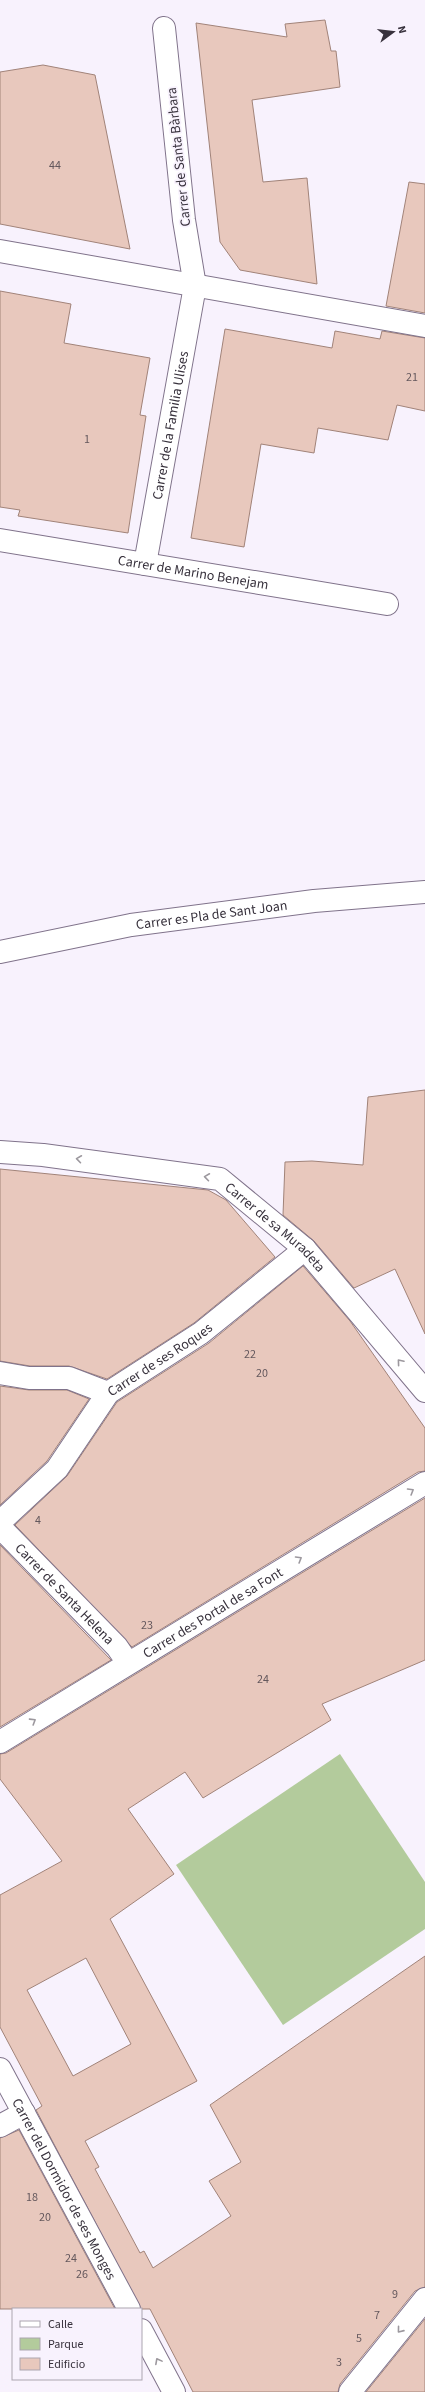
<svg xmlns="http://www.w3.org/2000/svg" width="425" height="2392" font-family="'Source Sans 3',sans-serif">
<rect width="100%" height="100%" fill="#f8f2fd"/>
<path fill="#b3cb9c" d="M 340,1754 L 425,1882 L 425,1929 L 283,2025 L 176,1865 Z"/>
<path fill="#e8c8bd" stroke="#a18379" fill-rule="evenodd" d="M 325,20 L 331,51 L 336,51 L 340,87 L 252,100 L 263,182 L 307,178 L 317,284 L 240,270 L 220,242 L 196,23 L 287,37 L 285,24 Z
M 43,65 L 95,75 L 130,249 L 0,224 L 0,72 Z
M 409,182 L 425,184 L 425,313 L 386,306 Z
M 0,291 L 71,304 L 64,343 L 150,358 L 140,415 L 146,416 L 128,533 L 18,516 L 20,510 L 0,507 Z
M 225,329 L 332,348 L 335,331 L 380,339 L 382,331 L 425,338 L 425,411 L 397,405 L 388,440 L 318,428 L 314,453 L 261,444 L 244,547 L 191,538 Z
M 425,1090 L 425,1334 L 395,1269 L 354,1288 L 314,1241 L 283,1215 L 285,1162 L 312,1161 L 363,1165 L 368,1097 Z
M 0,1169 L 208,1190 L 226,1200 L 275,1257 L 194,1323 L 107,1379 L 69,1366 L 30,1366 L 0,1361 Z
M 303,1266 L 350,1321 L 425,1428 L 425,1471 L 418,1472 L 132,1647 L 15,1525 L 67,1476 L 117,1402 L 209,1343 Z
M 0,1386 L 29,1390 L 67,1390 L 89,1399 L 47,1461 L 0,1505 Z
M 425,1498 L 425,1660 L 322,1704 L 331,1720 L 203,1798 L 185,1772 L 128,1809 L 174,1874 L 110,1919 L 197,2081 L 85,2141 L 99,2167 L 95,2169 L 124,2223 L 140,2253 L 144,2251 L 153,2268 L 231,2216 L 209,2181 L 241,2162 L 210,2105 L 425,1956 L 425,2287 L 415,2291 L 340,2384 L 338,2392 L 193,2392 L 150,2309 L 141,2309 L 36,2110 L 42,2106 L 0,2027 L 0,1895 L 62,1861 L 0,1779 L 0,1754 L 6,1753 ZM 86,1958 L 131,2044 L 73,2076 L 27,1990 Z
M 0,1545 L 111,1660 L 0,1727 Z
M 19,2130 L 115,2309 L 0,2309 L 0,2138 Z
M 425,2319 L 425,2392 L 366,2392 Z"/>
<g fill="none" stroke-linecap="round" stroke-linejoin="round">
<g stroke="#80738b" stroke-width="24">
<g id="lane">
<path id="s1" d="M 0,952 L 131,925 L 314,901 L 425,892"/>
</g>
</g>
<g stroke="#80738b" stroke-width="24">
<g id="street">
<path d="M 0,251 L 425,326"/>
<path id="s2" d="M 0,540 L 387,604"/>
<path id="s3" d="M 145,564 L 195,286 L 184,220 L 164,28"/>
<path id="s4" d="M 0,1152 L 43,1155 L 220,1179 L 305,1249 L 425,1391"/>
<path d="M 0,1373 L 29,1378 L 69,1378 L 108,1393"/>
<path id="s5" d="M 0,1522 L 57,1469 L 108,1393 L 201,1333 L 305,1249"/>
<path id="s6" d="M 0,1527 L 117,1647 L 128,1663"/>
<path id="s7" d="M 0,1742 L 425,1483"/>
<path id="s8" d="M 0,2069 L 129,2309"/>
<path d="M 0,2126 L 24,2113"/>
<path d="M 141,2330 L 174,2392"/>
<path d="M 350,2392 L 425,2299"/>
</g>
</g>
<use href="#lane" stroke="#fff" stroke-width="22"/>
<use href="#street" stroke="#fff" stroke-width="22"/>
</g>
<defs><path id="oneway-chevron" d="M-2-3.5L2.5 0L-2 3.5" fill="none" stroke-width="1.6" stroke-linecap="round" stroke-linejoin="round"/></defs>
<g stroke="#9c989e">
<use href="#oneway-chevron" transform="translate(79 1159) rotate(-172)"/>
<use href="#oneway-chevron" transform="translate(207 1177) rotate(-172)"/>
<use href="#oneway-chevron" transform="translate(400 1362) rotate(-130)"/>
<use href="#oneway-chevron" transform="translate(411 1491) rotate(-31)"/>
<use href="#oneway-chevron" transform="translate(299 1559) rotate(-31)"/>
<use href="#oneway-chevron" transform="translate(33 1721) rotate(-32)"/>
<use href="#oneway-chevron" transform="translate(400 2330) rotate(129)"/>
<use href="#oneway-chevron" transform="translate(158 2361) rotate(-118)"/>
</g>
<g text-anchor="middle" stroke-width="3.5" stroke-linejoin="round" paint-order="stroke">
<g font-size="12" fill="#64585d">
<text x="55" y="169">44</text>
<text x="412" y="381">21</text>
<text x="87" y="443">1</text>
<text x="250" y="1358">22</text>
<text x="262" y="1377">20</text>
<text x="38" y="1524">4</text>
<text x="147" y="1629">23</text>
<text x="263" y="1683">24</text>
<text x="32" y="2201">18</text>
<text x="45" y="2221">20</text>
<text x="71" y="2262">24</text>
<text x="82" y="2278">26</text>
<text x="395" y="2298">9</text>
<text x="377" y="2319">7</text>
<text x="359" y="2342">5</text>
<text x="339" y="2366">3</text>
</g>
<g font-size="14" fill="#38323d" stroke="#f8f2fd">
<text transform="translate(178 157) rotate(-96)" y="5">Carrer de Santa Bàrbara</text>
<text dy="5" stroke="none"><textPath href="#s3" startOffset="141">Carrer de la Familia Ulises</textPath></text>
<text dy="5" stroke="none"><textPath href="#s2" startOffset="196">Carrer de Marino Benejam</textPath></text>
<text dy="5" stroke="none"><textPath href="#s1" startOffset="215">Carrer es Pla de Sant Joan</textPath></text>
<text dy="5" stroke="none"><textPath href="#s4" startOffset="295">Carrer de sa Muradeta</textPath></text>
<text dy="5" stroke="none"><textPath href="#s5" startOffset="231">Carrer de ses Roques</textPath></text>
<text dy="5" stroke="none"><textPath href="#s6" startOffset="93">Carrer de Santa Helena</textPath></text>
<text dy="5" stroke="none"><textPath href="#s7" startOffset="249">Carrer des Portal de sa Font</textPath></text>
<text dy="5" stroke="none"><textPath href="#s8" startOffset="136">Carrer del Dormidor de ses Monges</textPath></text>
</g>
</g>
<rect x="12" y="2308" width="130" height="72" fill="#f8f2fd" stroke="#aba5b0"/>
<rect x="20" y="2321" width="20" height="6" fill="#ffffff" stroke="#aba5b0"/>
<text x="48" y="2328" font-size="12" fill="#38323d">Calle</text>
<rect x="20" y="2338" width="20" height="12" fill="#b3cb9c" stroke="#aba5b0"/>
<text x="48" y="2348" font-size="12" fill="#38323d">Parque</text>
<rect x="20" y="2358" width="20" height="12" fill="#e8c8bd" stroke="#aba5b0"/>
<text x="48" y="2368" font-size="12" fill="#38323d">Edificio</text>
<g transform="translate(393 32) rotate(75)" stroke="#f8f2fd" stroke-width="3" paint-order="stroke">
<path d="M0-3L7 15L0 10L-7 15Z" fill="#38323d"/>
<text y="-6" font-size="11" font-weight="bold" text-anchor="middle" fill="#38323d">N</text>
</g>
</svg>
